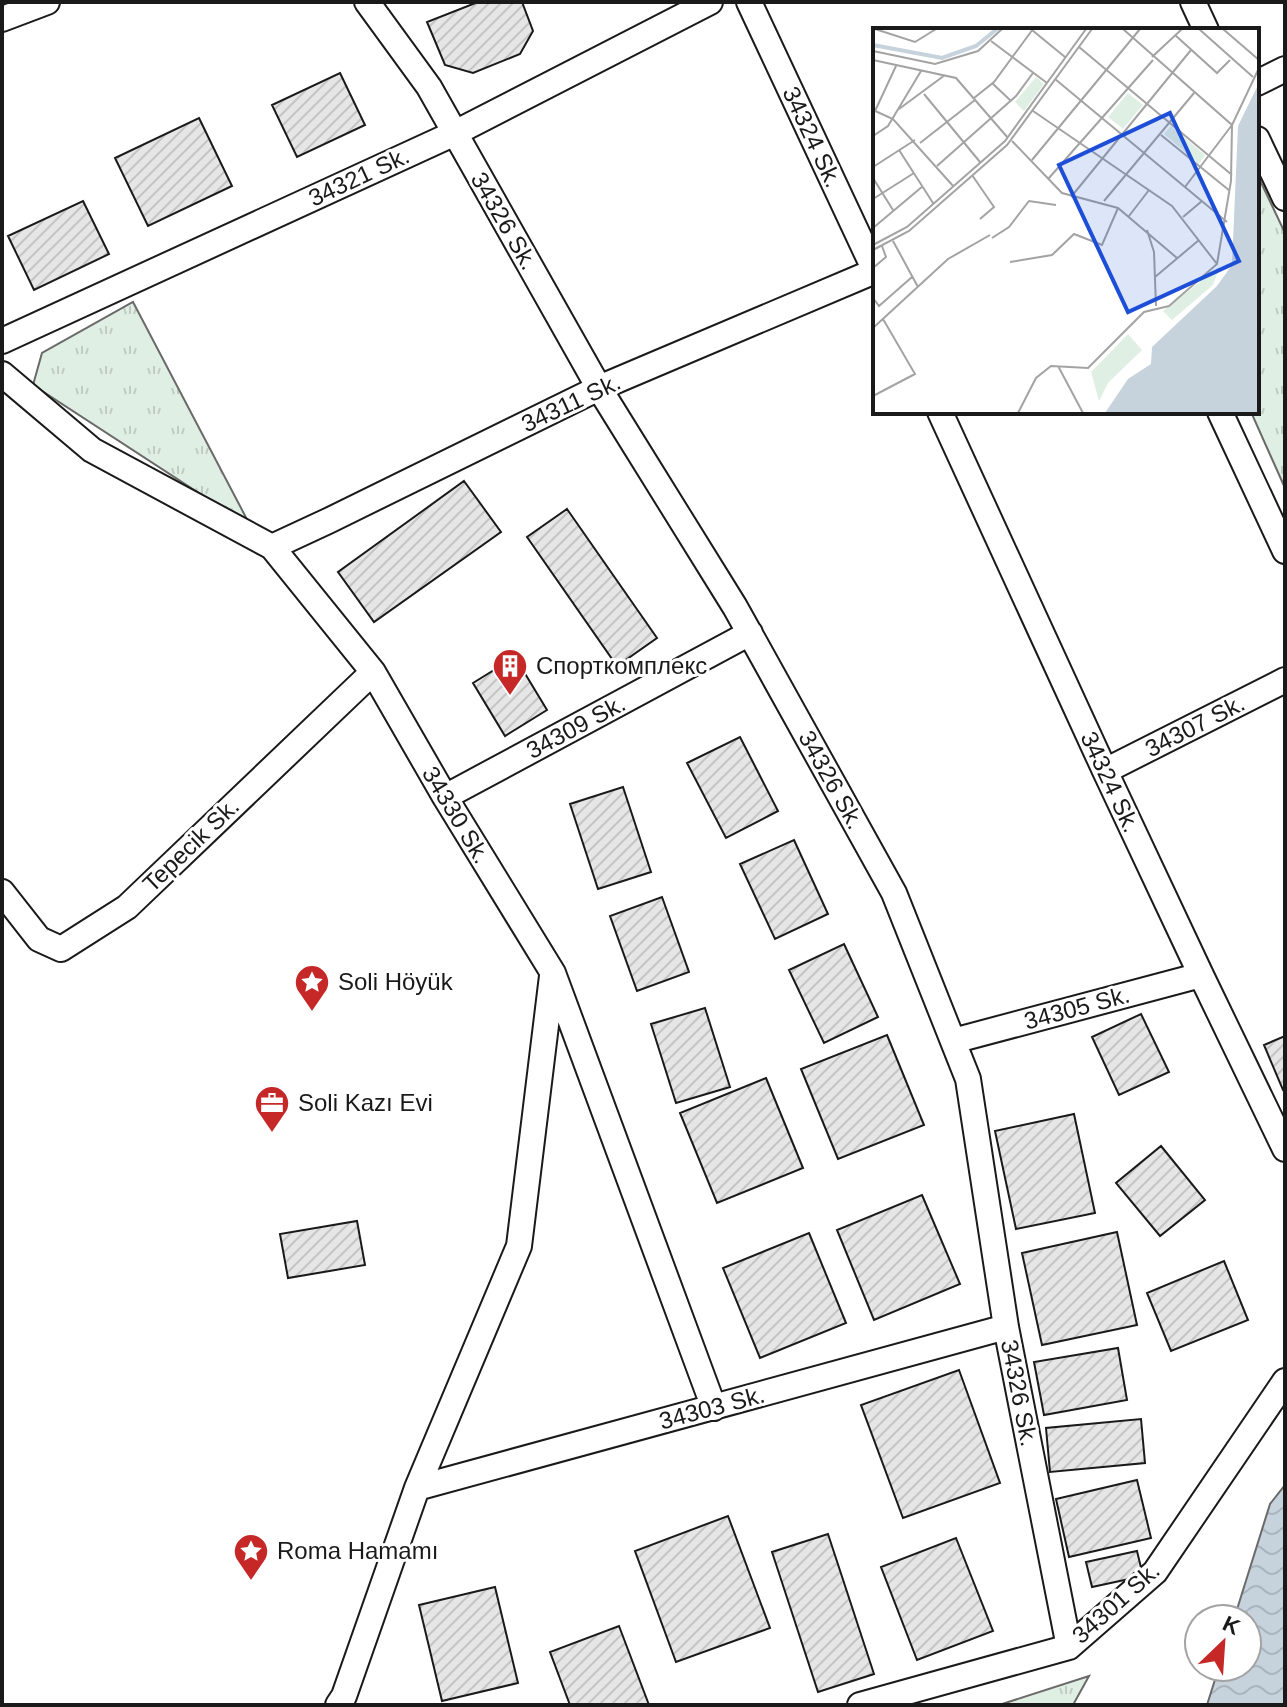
<svg xmlns="http://www.w3.org/2000/svg" width="1287" height="1707" font-family="Arial,sans-serif">
<defs>
<pattern id="grass-tufts" width="24" height="20" patternUnits="userSpaceOnUse" patternTransform="scale(2)"><rect width="24" height="20" fill="#e0efe3"/><path d="M3 7l-1-3M5 7V3M7 7l1-3M15 17l-1-3M17 17v-4M19 17l1-3" fill="none" stroke="#c0ccc2"/></pattern>
<pattern id="water-waves" width="16" height="10" patternUnits="userSpaceOnUse" patternTransform="scale(2)"><rect width="16" height="10" fill="#c6d2dc"/><path d="M0 5q4-4 8 0t8 0" fill="none" stroke="#aab4bc"/></pattern>
<pattern id="building-hatch" width="6" height="6" patternUnits="userSpaceOnUse" patternTransform="scale(2)"><rect width="6" height="6" fill="#e6e6e6"/><path d="M-1 1l2-2M0 6l6-6M5 7l2-2" fill="none" stroke="#c5c5c5"/></pattern>
</defs>
<rect width="100%" height="100%" fill="#fff"/>
<path fill="url(#grass-tufts)" stroke="#6a6a6a" stroke-width="2" d="M 1257,174 L 1285,233 L 1285,488 L 1251,412 L 1257,412 Z
M 133,302 L 251,527 L 33,385 L 42,353 Z
M 1089,1676 L 1073,1705 L 999,1705 Z"/>
<path fill="url(#water-waves)" stroke="#6a6a6a" stroke-width="2" d="M 1285,1485 L 1285,1705 L 1207,1705 L 1219,1667 L 1247,1667 L 1247,1619 L 1234,1619 L 1270,1504 Z"/>
<path fill="url(#building-hatch)" stroke="#1a1a1a" stroke-width="2" d="M 478,2 L 522,2 L 533,31 L 520,54 L 473,73 L 445,65 L 427,22 Z
M 340,73 L 365,125 L 297,157 L 272,105 Z
M 199,118 L 232,186 L 148,226 L 115,158 Z
M 83,201 L 109,254 L 34,290 L 8,236 Z
M 464,481 L 501,532 L 374,622 L 338,572 Z
M 567,509 L 657,638 L 617,666 L 527,537 Z
M 515,657 L 547,710 L 505,736 L 473,683 Z
M 740,737 L 778,811 L 726,838 L 687,763 Z
M 623,787 L 651,872 L 598,889 L 570,804 Z
M 794,840 L 828,914 L 775,939 L 740,864 Z
M 662,897 L 689,972 L 637,991 L 610,916 Z
M 844,944 L 878,1017 L 824,1043 L 789,970 Z
M 705,1008 L 730,1087 L 676,1103 L 651,1024 Z
M 1141,1014 L 1169,1072 L 1119,1095 L 1092,1037 Z
M 887,1035 L 924,1125 L 838,1159 L 801,1069 Z
M 1285,1036 L 1285,1089 L 1283,1090 L 1264,1045 Z
M 766,1078 L 803,1168 L 717,1203 L 680,1113 Z
M 1074,1114 L 1095,1213 L 1016,1229 L 995,1131 Z
M 1161,1146 L 1205,1200 L 1160,1236 L 1116,1183 Z
M 922,1195 L 960,1284 L 874,1320 L 837,1230 Z
M 357,1221 L 365,1265 L 288,1278 L 280,1234 Z
M 1117,1232 L 1137,1325 L 1042,1345 L 1022,1253 Z
M 809,1233 L 846,1323 L 760,1358 L 723,1268 Z
M 1224,1261 L 1248,1320 L 1171,1351 L 1147,1293 Z
M 1118,1348 L 1127,1400 L 1044,1415 L 1034,1362 Z
M 959,1370 L 1000,1483 L 903,1518 L 861,1405 Z
M 1141,1419 L 1145,1463 L 1050,1472 L 1046,1428 Z
M 1137,1480 L 1151,1538 L 1069,1557 L 1056,1499 Z
M 728,1516 L 770,1628 L 676,1662 L 635,1551 Z
M 828,1534 L 874,1674 L 818,1692 L 772,1552 Z
M 956,1538 L 993,1631 L 917,1660 L 881,1567 Z
M 1137,1551 L 1143,1576 L 1092,1587 L 1086,1562 Z
M 495,1587 L 518,1683 L 442,1701 L 419,1605 Z
M 619,1626 L 649,1705 L 570,1705 L 550,1652 Z"/>
<g fill="none" stroke-linecap="round" stroke-linejoin="round">
<g stroke="#1a1a1a" stroke-width="28">
<path id="minor" d="M 367,2 L 429,87 L 599,388 L 735,607 L 894,893 L 968,1079 L 1006,1327 L 1069,1647
M 1193,2 L 1206,30
M 2,19 L 47,2
M 1257,83 L 1285,69
M 1257,139 L 1285,198
M 2,341 L 455,133 L 710,2
M 2,374 L 92,450 L 272,547 L 373,672 L 445,797 L 553,973 L 714,1408
M 940,412 L 1105,771 L 1201,975 L 1285,1149
M 1220,412 L 1285,551
M 272,547 L 328,521 L 599,388 L 875,271 L 749,2
M 1105,771 L 1285,680
M 445,797 L 750,633
M 2,892 L 39,939 L 61,949 L 127,907 L 373,672
M 953,1041 L 1201,975
M 417,1488 L 1006,1327
M 338,1705 L 344,1696 L 417,1488 L 519,1246 L 552,976
M 860,1705 L 1069,1647 L 1155,1572 L 1285,1381"/>
</g>
<use href="#minor" stroke="#fff" stroke-width="24"/>
</g>
<defs>
<g id="building-pin" transform="scale(1.8)"><path d="M0 17L-7.5 6A9.5 9.5 0 1 1 7.5 6Z" fill="#c62828" stroke="#fff"/><path d="M-4-6H4V6H1V3H-1V6H-4ZM-2.5-4.3h1.7v1.8h-1.7ZM.8-4.3h1.7v1.8H.8ZM-2.5-1h1.7V.8h-1.7ZM.8-1h1.7V.8H.8Z" fill="#fff"/></g>
<g id="sight-pin" transform="scale(1.8)"><path d="M0 17L-7.5 6A9.5 9.5 0 1 1 7.5 6Z" fill="#c62828" stroke="#fff"/><path d="M0-6L1.8-2.2L6-1.7L2.9 1.2L3.7 5.4L0 3.3L-3.7 5.4L-2.9 1.2L-6-1.7L-1.8-2.2Z" fill="#fff"/></g>
<g id="office-pin" transform="scale(1.8)"><path d="M0 17L-7.5 6A9.5 9.5 0 1 1 7.5 6Z" fill="#c62828" stroke="#fff"/><path d="M-6-3h4V-5.5h4V-3h4V5H-6ZM-1-4.5V-3h2v-1.5ZM-6 0V1H6V0Z" fill="#fff"/></g>
</defs>
<g fill-rule="evenodd">
<use href="#building-pin" x="510" y="666"/>
<use href="#sight-pin" x="312" y="982"/>
<use href="#office-pin" x="272" y="1103"/>
<use href="#sight-pin" x="251" y="1551"/>
</g>
<g text-anchor="middle" stroke-width="6" stroke-linejoin="round" paint-order="stroke">
<g font-size="24" fill="#1a1a1a" stroke="#fff">
<text transform="translate(812 137) rotate(65)" y="8">34324 Sk.</text>
<text transform="translate(359 177) rotate(-25)" y="8">34321 Sk.</text>
<text transform="translate(504 221) rotate(60)" y="8">34326 Sk.</text>
<text transform="translate(571 403) rotate(-25)" y="8">34311 Sk.</text>
<text transform="translate(1195 726) rotate(-27)" y="8">34307 Sk.</text>
<text transform="translate(576 727) rotate(-28)" y="8">34309 Sk.</text>
<text transform="translate(831 780) rotate(61)" y="8">34326 Sk.</text>
<text transform="translate(1110 782) rotate(65)" y="8">34324 Sk.</text>
<text transform="translate(456 815) rotate(59)" y="8">34330 Sk.</text>
<text transform="translate(191 845) rotate(-44)" y="8">Tepecik Sk.</text>
<text transform="translate(1077 1008) rotate(-15)" y="8">34305 Sk.</text>
<text transform="translate(1019 1393) rotate(79)" y="8">34326 Sk.</text>
<text transform="translate(712 1408) rotate(-15)" y="8">34303 Sk.</text>
<text transform="translate(1116 1603) rotate(-42)" y="8">34301 Sk.</text>
</g>
<g font-size="24" fill="#1a1a1a" stroke="#fff" text-anchor="start">
<text x="536" y="674">Спорткомплекс</text>
<text x="338" y="990">Soli Höyük</text>
<text x="298" y="1111">Soli Kazı Evi</text>
<text x="277" y="1559">Roma Hamamı</text>
</g>
</g>
<g transform="translate(873 28)">
<rect width="386" height="386" fill="#fff"/>
<path d="M 163,49 L 171,56 L 151,83 L 142,74 ZM 255,65 L 270,77 L 250,101 L 235,89 ZM 298,98 L 332,127 L 326,136 L 291,106 ZM 347,238 L 340,257 L 299,292 L 290,283 ZM 255,306 L 269,322 L 235,355 L 226,373 L 218,344 Z" fill="#e0efe3"/>
<path d="M 386,55 L 386,385 L 232,385 L 255,351 L 278,336 L 279,319 L 344,258 L 359,237 L 365,98 Z" fill="#c6d2dc"/>
<path fill="none" stroke="#c6d2dc" stroke-width="4" d="M 0,17 L 69,30 L 103,18 L 124,1"/>
<path fill="none" stroke="#a3a3a3" stroke-width="2" d="M 2,1 L 42,14 L 63,1M 250,1 L 359,97 L 312,159M 326,1 L 380,49M 350,1 L 386,32M 159,2 L 192,29M 302,7 L 344,45 L 357,32M 118,13 L 174,55M 206,19 L 359,147M 0,23 L 62,36 L 105,23 L 129,1M 279,29 L 309,1M 0,32 L 83,50 L 135,110M 182,51 L 354,194M 119,55 L 137,72M 51,66 L 107,134M 101,70 L 121,54 L 160,1M 26,81 L 72,47M 0,82 L 20,91 L 81,159M 2,83 L 23,38M 160,83 L 299,178 L 344,236M 288,107 L 357,163M 0,108 L 15,98 L 48,43M 139,113 L 189,165 L 245,180 L 304,230M 47,115 L 102,72M 26,122 L 60,175M 159,132 L 267,1M 64,138 L 143,68 L 160,45M 0,139 L 42,112M 99,147 L 121,179 L 107,191M 0,150 L 20,182M 176,150 L 280,32M 198,169 L 318,22M 0,171 L 41,145M 231,173 L 321,65M 256,188 L 276,162M 310,189 L 329,173M 0,200 L 50,158M 274,202 L 281,224 L 283,278M 119,210 L 136,199 L 156,173 L 183,177M 20,213 L 45,259M 0,217 L 34,199 L 132,113 L 213,1M 0,222 L 36,203 L 134,117 L 219,1M 137,234 L 179,227 L 201,206 L 229,217 L 245,180M 0,240 L 13,229 L 9,218M 282,249 L 326,212M 0,270 L 6,278 L 39,249M 0,300 L 75,231 L 117,207M 185,338 L 210,385M 0,368 L 42,346 L 10,291M 145,385 L 163,350 L 178,338 L 215,340 L 271,284 L 296,278 L 344,236 L 358,153 L 359,97 L 386,40"/>
<path fill="#1d4ed8" fill-opacity="0.15" stroke="#1d4ed8" stroke-width="4" d="M 297,85 L 366,233 L 255,284 L 186,137 Z"/>
<rect width="386" height="386" fill="none" stroke="#1a1a1a" stroke-width="4"/>
</g>
<rect width="1287" height="1707" fill="none" stroke="#1a1a1a" stroke-width="8"/>
<g transform="translate(1223 1643) rotate(25)"><circle r="38" fill="#ffffff" stroke="#a3a3a3" stroke-width="2"/>
<path d="M0-6L14 30L0 20L-14 30Z" fill="#c62828"/>
<text y="-12" font-size="22" font-weight="bold" text-anchor="middle" fill="#1a1a1a">K</text>
</g>
</svg>
